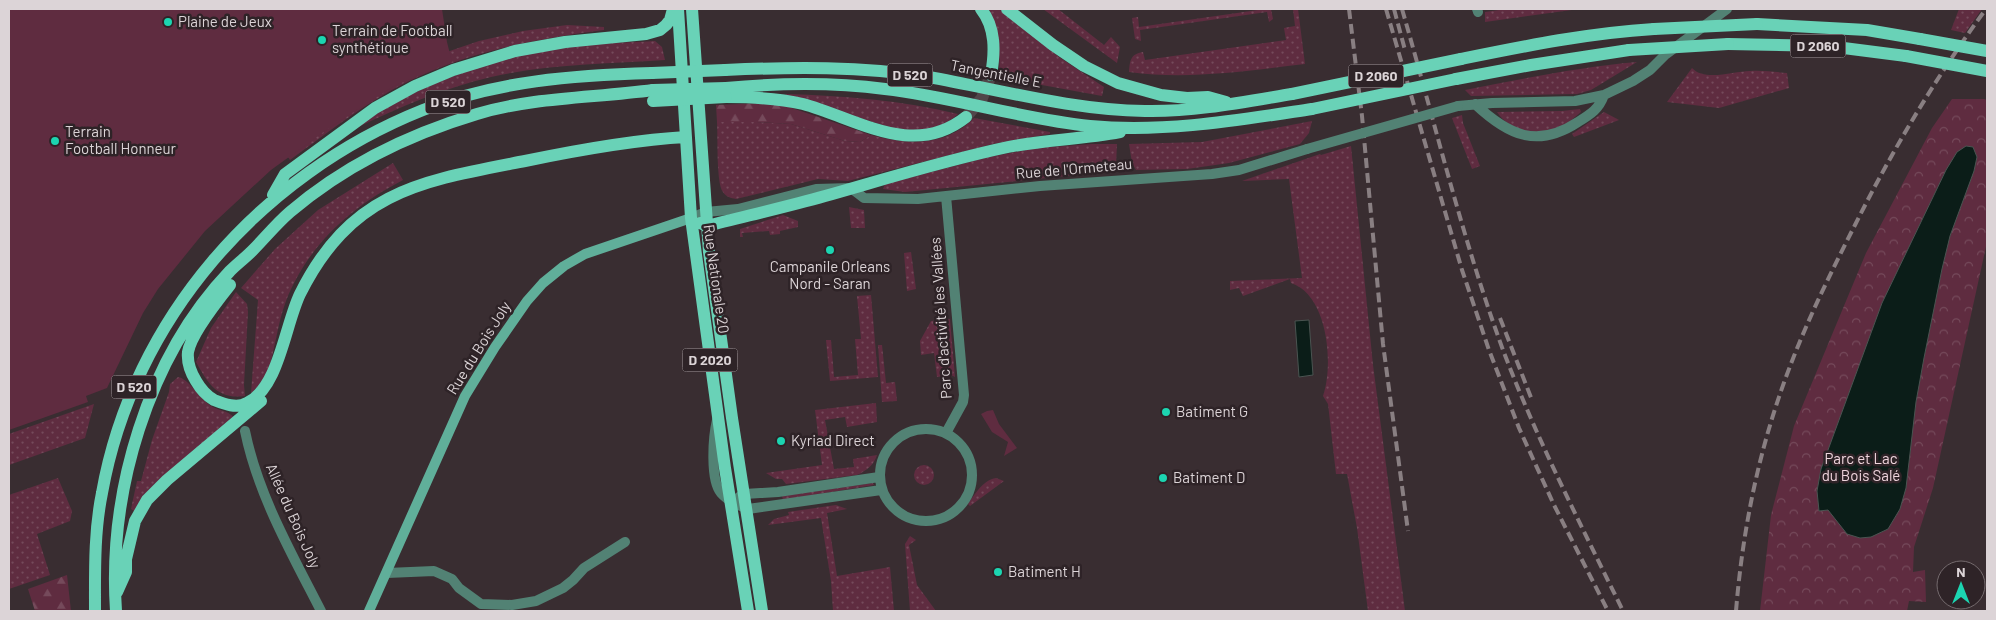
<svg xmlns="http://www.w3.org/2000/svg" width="1996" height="620" font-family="Barlow,sans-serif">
<defs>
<pattern id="grass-dots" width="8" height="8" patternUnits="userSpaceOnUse" patternTransform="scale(1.25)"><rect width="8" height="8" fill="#5f2c40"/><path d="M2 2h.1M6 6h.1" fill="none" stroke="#754a5b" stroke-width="1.8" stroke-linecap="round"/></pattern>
<pattern id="forest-firs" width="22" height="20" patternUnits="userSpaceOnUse" patternTransform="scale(1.25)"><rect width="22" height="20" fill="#5f2c40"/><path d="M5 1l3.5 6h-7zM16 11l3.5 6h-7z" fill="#754a5b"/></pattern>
<pattern id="park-crowns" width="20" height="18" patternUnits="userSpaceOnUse" patternTransform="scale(1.25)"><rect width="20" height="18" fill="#5f2c40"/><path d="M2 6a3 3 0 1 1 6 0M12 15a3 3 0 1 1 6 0" fill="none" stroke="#754a5b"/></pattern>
</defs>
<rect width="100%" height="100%" fill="#392d31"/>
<path fill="url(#grass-dots)" d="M 989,9 L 1000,9 L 1059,57 L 1104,87 L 1102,96 L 999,77 C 1000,50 999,34 989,9 Z
M 1043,9 L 1058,9 L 1104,45 L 1111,37 L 1120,47 L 1117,63 Z
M 1265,9 L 1271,9 L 1273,19 L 1269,22 L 1267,12 L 1140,30 L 1141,41 L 1135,39 L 1132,18 L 1138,17 L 1139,27 Z
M 1293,9 L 1298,9 L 1305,64 C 1246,71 1188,80 1129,72 C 1130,61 1130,54 1143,52 L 1145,60 L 1286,40 L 1284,28 L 1295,26 Z
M 1506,9 L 1579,9 L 1485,22 L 1485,12 Z
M 1959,9 L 1982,9 L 1965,33 L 1951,30 Z
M 567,25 L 604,27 L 604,30 C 536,39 469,51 407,82 C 365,103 327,133 290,160 L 286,153 L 432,57 L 479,41 L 523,31 Z
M 655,41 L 662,47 L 665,60 C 607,64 548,64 491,77 C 444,88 400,107 356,128 C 408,88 492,58 556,48 C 588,43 622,43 655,41 Z
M 1637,62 L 1591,90 L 1577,94 L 1471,96 L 1465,90 C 1522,79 1579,67 1637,62 Z
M 1692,68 C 1705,82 1734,71 1750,71 C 1762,70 1775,72 1787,73 L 1789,88 L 1719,108 L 1667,102 Z
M 786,94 C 844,96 901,100 958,114 C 942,129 924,130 903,131 L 785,96 Z
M 1580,109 L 1581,112 C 1577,115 1573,119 1569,122 C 1547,138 1512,135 1497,112 L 1562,111 Z
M 1604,112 L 1619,120 L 1574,137 L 1572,134 Z
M 1462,115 L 1463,123 L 1480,166 L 1472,169 L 1452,118 Z
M 974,118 L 1050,132 L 1050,134 L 993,144 L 848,181 L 818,179 L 736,199 C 731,198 726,197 723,192 C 716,183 718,136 717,122 L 756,122 L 791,124 L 845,141 L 860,142 L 871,135 C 907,145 945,147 974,118 Z
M 1312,121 L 1309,133 L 1300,144 L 1229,163 L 1187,169 L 1136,170 L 1132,163 L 1129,144 L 1202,142 Z
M 1092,144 L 1117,144 L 1116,165 L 1112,169 L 1090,169 L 1088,174 L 905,192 L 883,189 L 885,184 L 989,157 L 1037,148 Z
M 1351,146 L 1373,365 L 1405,611 L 1368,611 L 1357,528 L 1347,474 L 1336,474 L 1328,404 L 1323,396 C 1334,364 1328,295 1291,283 L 1290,279 L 1243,296 L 1239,288 L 1230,290 L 1230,281 L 1302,278 L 1289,179 L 1242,181 L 1320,154 L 1321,155 Z
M 393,163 L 403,180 C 351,207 308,245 286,301 C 277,325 275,351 267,375 L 260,385 L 251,393 L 258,300 L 241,288 L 275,249 L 318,210 Z
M 849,207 L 864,210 L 865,228 L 851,228 Z
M 783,215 L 798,221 L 798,227 L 780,231 L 780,234 L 770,235 L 769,231 L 742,233 L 743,237 L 740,237 L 740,229 Z
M 911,252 L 916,289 L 907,291 L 904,253 Z
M 236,292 L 247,304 L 248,312 L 244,385 L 245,396 C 217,400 208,383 196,362 L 211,328 Z
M 871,295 L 878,377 L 830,381 L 826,340 L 831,340 L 834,377 L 858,375 L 855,339 L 861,339 L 857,296 Z
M 950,319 L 955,377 L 951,375 L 937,377 L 934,353 L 921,355 L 920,341 L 931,321 Z
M 878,345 L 882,345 L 886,383 L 895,382 L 897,401 L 882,402 Z
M 178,377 C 187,378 199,396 207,403 C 215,411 228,409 234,418 L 134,511 L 131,509 L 137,481 L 141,481 L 152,440 L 169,392 L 170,384 Z
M 876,403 L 877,422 L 847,427 L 845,417 L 825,420 L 834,469 L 854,467 L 853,459 L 877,455 C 874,465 866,471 857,475 L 786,484 L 782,479 L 776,479 L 766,473 L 822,465 L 815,410 Z
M 94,404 L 85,438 L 9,465 L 9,434 Z
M914 475a10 10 0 1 1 20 0a10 10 0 1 1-20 0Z
M 58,478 L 72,511 L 70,521 L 37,534 L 50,575 L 9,589 L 9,495 Z
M 996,478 L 1004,481 L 970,506 L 968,504 C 975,494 983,480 996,478 Z
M 873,483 L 874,485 L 783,500 L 782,496 Z
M 836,505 L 847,509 L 827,513 L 837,576 L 890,567 L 894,611 L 833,611 L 831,581 L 821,518 L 768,525 L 774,519 L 789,515 L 788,512 Z
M 910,536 L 916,540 L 909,545 L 917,585 L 936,611 L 910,611 L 905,544 Z"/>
<path fill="url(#forest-firs)" d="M 767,103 L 789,107 L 871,135 L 860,142 L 845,141 L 791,124 L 756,122 L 717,122 L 716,105 Z
M 67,575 L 71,611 L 35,611 L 28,589 Z"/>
<path fill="url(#park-crowns)" d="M 1952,99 L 1984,99 L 1987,100 L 1987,242 L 1933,488 L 1914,547 L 1913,572 L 1925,570 L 1926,602 L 1909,601 L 1907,611 L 1760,611 L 1771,515 L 1794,426 L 1866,253 L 1932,128 Z"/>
<path fill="#5f2c40" d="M 9,9 L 442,9 L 447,42 L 452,62 L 394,86 L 329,128 L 271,170 L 205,231 L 158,289 L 143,313 L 107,388 L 86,396 L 88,402 L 9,430 Z
M 993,410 L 999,424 L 1017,448 L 1004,456 L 1008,442 L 992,432 L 981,414 L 987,411 Z"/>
<path fill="#0b1d18" stroke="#4a5451" d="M 1966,146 L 1973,147 L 1977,157 L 1974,171 L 1950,236 L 1942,269 L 1924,358 L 1916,402 L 1906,488 L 1900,509 L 1888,529 L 1871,537 L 1860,538 L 1847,534 L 1828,510 L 1819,511 L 1817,491 L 1821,469 L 1882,303 L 1946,170 L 1957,152 Z
M 1309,320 L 1313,375 L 1299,377 L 1295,321 Z"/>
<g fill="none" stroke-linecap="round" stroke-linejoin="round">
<path stroke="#51464a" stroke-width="12" stroke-dasharray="12 6" stroke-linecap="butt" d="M 966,117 L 982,98 L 991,75"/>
<path stroke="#528274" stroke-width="10" d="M 1477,9 L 1478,12
M 1475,104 C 1508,135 1537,149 1578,122 C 1591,114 1599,109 1604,95
M 1458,106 L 1492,103 L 1575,101 L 1604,95 L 1633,81 L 1650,70 L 1665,55 L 1727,9
M 691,218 L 706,212 L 738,209 L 816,189 L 851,188 L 864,198 L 918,199 L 1040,186 L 1212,174 L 1239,170 L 1307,149
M 717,420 C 713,437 710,480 721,493 C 728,501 738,505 748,509 L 881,490
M880 475a46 46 0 1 1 92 0a46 46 0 1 1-92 0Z
M 245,431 C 258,495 292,554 321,611
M 946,433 L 963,402 L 964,395 L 946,196
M 739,497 L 745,494 L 778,492 L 879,477
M 387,573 L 434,571 L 452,579 L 459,588 L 481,604 L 512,605 L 536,601 L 563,588 L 573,580 L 584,568 L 625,542"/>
<path stroke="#60af9a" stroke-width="10" d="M 369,611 L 465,396 L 495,347 L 527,301 L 543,283 L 564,266 L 585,254 L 691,218"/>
<path stroke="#69d2b7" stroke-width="12" d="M 678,9 L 691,218 L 725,468 L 748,611
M 692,9 L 709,252 L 732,418 L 762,611
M 981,9 C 996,28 995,52 991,75
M 1007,9 L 1053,45 L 1084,66 L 1118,83 L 1161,95 L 1187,98 L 1208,97 L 1226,102
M 1757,24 L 1867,30 L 1920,39
M 1728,44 L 1828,46 L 1906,56
M 1461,59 C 1525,46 1588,33 1654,29
M 725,70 C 793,67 861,66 929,77 C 1001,90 1072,110 1145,111 C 1194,112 1244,102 1292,94
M 1456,79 L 1531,65 L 1629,50
M 726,88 C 778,83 832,82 885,89 C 954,97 1021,119 1090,126 C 1165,133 1239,120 1312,109
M 726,97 C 753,97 777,98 803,104 C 858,119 913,159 966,117
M 273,195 L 285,174 L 375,108 L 415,86 L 453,70 L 515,51 L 565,42 L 646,34 L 660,30 L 666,25 L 670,20 L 673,9
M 700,223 L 707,226 C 746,216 786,207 825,196 C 885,179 946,160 1008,147 C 1045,140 1083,139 1120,132
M 230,285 C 218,300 191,334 188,352 C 187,362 191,373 196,381 C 200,388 207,396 214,400 C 224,404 237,409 247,403 C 279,388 285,325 300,294 C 352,190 422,181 525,161 C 578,150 632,140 686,137
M 117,592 L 126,572 L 126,559 L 135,521 L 147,500 L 167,480 L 261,401
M 95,611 C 95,572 94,532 102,493 C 133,319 260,175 423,110 C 495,81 576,75 652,73
M 116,611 C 108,493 147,358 230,271 C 237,264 245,258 252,251 C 265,238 276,224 290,212 C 344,166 410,134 477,114 C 533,97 595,98 653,90"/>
<path stroke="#897f82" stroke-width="4" stroke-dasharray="10 5" stroke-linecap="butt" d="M 1349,9 L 1362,116 L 1383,344 L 1408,531
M 1386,9 L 1462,270 L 1489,350 L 1519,428 L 1554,505 L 1608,611
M 1394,9 L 1405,50
M 1402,9 C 1435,123 1462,238 1503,350 C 1537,440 1581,525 1623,611
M 1500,318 L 1532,400
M 1736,611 C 1742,537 1756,464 1780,394 C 1800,335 1827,280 1855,225 C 1893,149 1936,77 1986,9"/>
<path stroke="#528274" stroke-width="10" d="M 1307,149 L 1458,106"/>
<path stroke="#69d2b7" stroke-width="12" d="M 1654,29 L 1757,24
M 1920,39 L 1987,51
M 1629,50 L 1728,44
M 1906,56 L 1987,71
M 652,73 L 725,70
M 653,90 L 726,88
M 1292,94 L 1461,59
M 653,101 L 726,97
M 1312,109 L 1456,79"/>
</g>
<g fill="#1cd5b1" stroke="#2e2327" stroke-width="2">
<circle cx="168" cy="22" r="5"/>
<circle cx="322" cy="40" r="5"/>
<circle cx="55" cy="141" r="5"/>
<circle cx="830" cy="250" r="5"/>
<circle cx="1166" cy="412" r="5"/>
<circle cx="781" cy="441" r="5"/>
<circle cx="1163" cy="478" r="5"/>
<circle cx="998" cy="572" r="5"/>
</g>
<g text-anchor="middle" stroke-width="5" stroke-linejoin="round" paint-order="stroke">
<g fill="#2e2327" stroke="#a89fa2" stroke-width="1">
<rect x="1790.5" y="34.5" width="55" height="23" rx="4"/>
<rect x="887.5" y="63.5" width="45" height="23" rx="4"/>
<rect x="1348.5" y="64.5" width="55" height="23" rx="4"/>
<rect x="425.5" y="90.5" width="45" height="23" rx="4"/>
<rect x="682.5" y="348.5" width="55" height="23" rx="4"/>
<rect x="111.5" y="375.5" width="45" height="23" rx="4"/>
</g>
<g font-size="14" font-weight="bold" fill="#dcd4d7">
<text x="1818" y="51">D 2060</text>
<text x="910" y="80">D 520</text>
<text x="1376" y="81">D 2060</text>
<text x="448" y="107">D 520</text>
<text x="710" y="365">D 2020</text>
<text x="134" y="392">D 520</text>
</g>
<g font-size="15" fill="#dcd4d7" stroke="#2e2327" text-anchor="start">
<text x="178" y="27">Plaine de Jeux</text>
<text x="332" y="36">Terrain de Football<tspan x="332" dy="17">synthétique</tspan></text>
<text x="65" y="137">Terrain<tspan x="65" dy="17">Football Honneur</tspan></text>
<text x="830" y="272" text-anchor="middle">Campanile Orleans<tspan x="830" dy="17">Nord - Saran</tspan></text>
<text x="1176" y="417">Batiment G</text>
<text x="791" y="446">Kyriad Direct</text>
<text x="1173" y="483">Batiment D</text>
<text x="1008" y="577">Batiment H</text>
</g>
<g font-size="15" fill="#dcd4d7" stroke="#2e2327">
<text transform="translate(996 74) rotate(11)" y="5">Tangentielle E</text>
<text transform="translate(1074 169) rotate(-5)" y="5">Rue de l'Ormeteau</text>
<text transform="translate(716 279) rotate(82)" y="5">Rue Nationale 20</text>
<text transform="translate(941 318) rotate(-94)" y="5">Parc d'activité les Vallées</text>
<text transform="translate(479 348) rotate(-58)" y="5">Rue du Bois Joly</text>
<text transform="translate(293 516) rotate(66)" y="5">Allée du Bois Joly</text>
</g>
<g font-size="15" fill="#efd5dd" stroke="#2e2327">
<text x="1861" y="464">Parc et Lac<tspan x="1861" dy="17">du Bois Salé</tspan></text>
</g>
</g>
<rect width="1996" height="620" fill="none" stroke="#dcd4d7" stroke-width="20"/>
<g transform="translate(1961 585)"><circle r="24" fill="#2e2327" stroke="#746a6d"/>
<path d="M0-4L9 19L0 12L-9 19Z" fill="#1cd5b1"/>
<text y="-8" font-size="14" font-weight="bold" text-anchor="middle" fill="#dcd4d7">N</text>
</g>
</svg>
